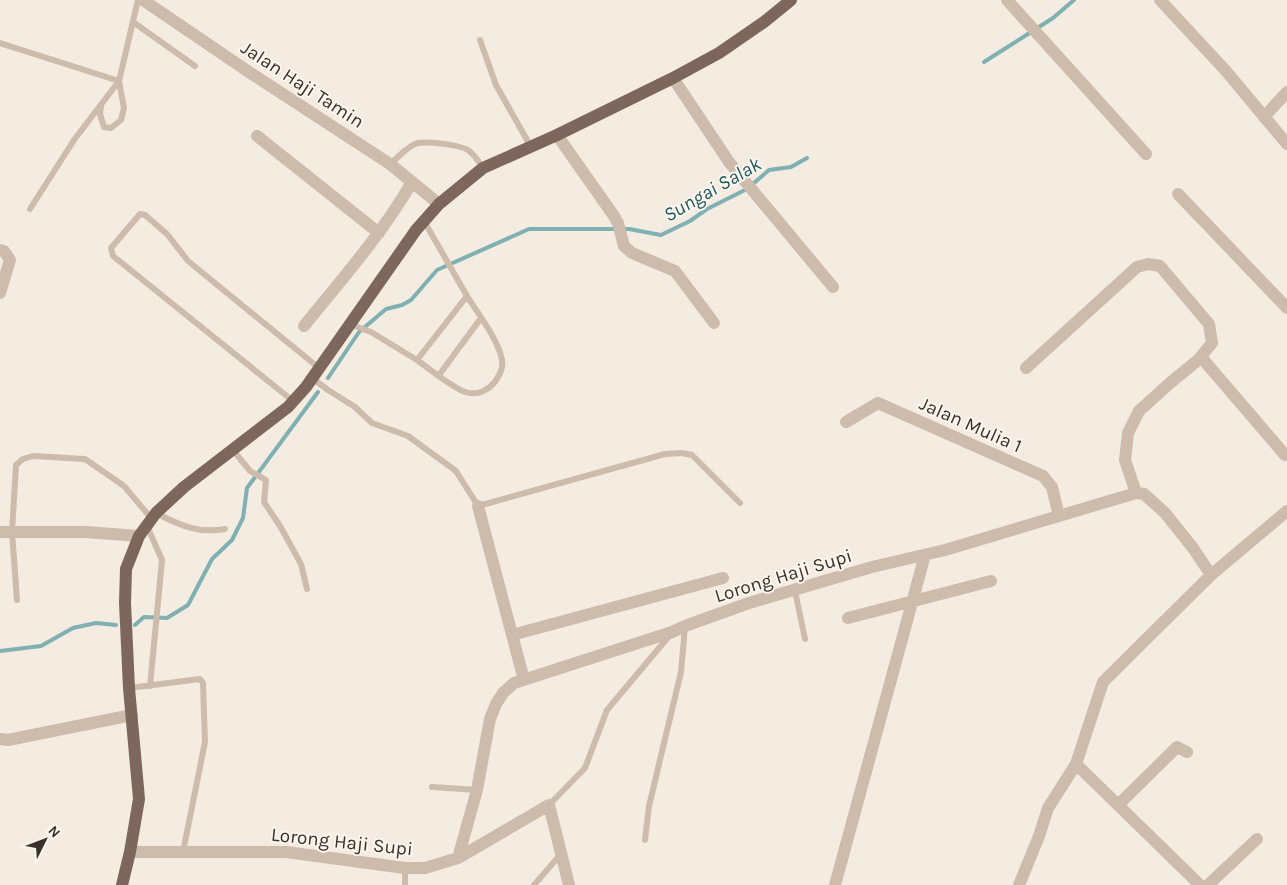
<svg xmlns="http://www.w3.org/2000/svg" width="1287" height="885" font-family="Karla,sans-serif">
<rect width="100%" height="100%" fill="#f4ebe1"/>
<g fill="none" stroke-linecap="round" stroke-linejoin="round">
<path stroke="#7fb0b2" stroke-width="4" d="M 984,62 L 1053,18 L 1074,0
M 328,378 L 359,332 L 386,309 L 402,305 L 411,300 L 437,270 L 529,229 L 629,229 L 661,235 L 690,221 L 707,209 L 747,189 L 769,170 L 791,167 L 807,158
M 135,625 L 144,617 L 167,618 L 188,605 L 212,559 L 232,540 L 243,518 L 247,488 L 318,392
M 0,651 L 41,646 L 73,628 L 96,623 L 116,625"/>
<path stroke="#cdbbac" stroke-width="6" d="M 133,22 L 195,66
M 480,40 L 496,85 L 531,147
M 0,43 L 119,81 L 124,108 L 121,120 L 111,128 L 104,127 L 100,114 L 101,106
M 390,164 C 398,158 408,145 418,143 C 428,141 460,145 468,150 C 474,154 479,162 483,168
M 30,209 L 74,140 L 119,81 L 138,0
M 350,324 L 371,332 L 417,360 L 467,296 L 424,221
M 417,360 C 431,370 450,386 465,392 C 475,395 482,393 490,387 C 497,381 504,369 502,360 C 499,341 477,312 467,296
M 439,375 L 481,318
M 312,378 L 328,390 L 355,407 L 372,423 L 408,436 L 456,471 L 478,506 L 665,454 L 682,453 L 692,455 L 740,503
M 293,401 L 113,256 L 111,248 L 140,214 L 145,215 L 167,234 L 188,261 L 319,368
M 233,450 L 250,471 L 266,480 L 264,502 L 280,526 L 301,564 L 307,589
M 156,513 C 179,525 198,534 225,529
M 147,526 L 162,560 L 150,686
M 795,591 L 805,639
M 17,600 L 12,532 L 16,465 L 23,459 L 33,456 L 85,459 L 124,486 L 151,518
M 129,688 L 200,679 L 203,683 L 205,742 L 183,852
M 432,787 L 477,790
M 549,805 L 585,768 L 607,710 L 670,635
M 645,840 L 649,806 L 681,672 L 685,627
M 405,868 L 405,885
M 534,885 L 561,854"/>
<path stroke="#cdbbac" stroke-width="12" d="M 143,0 L 249,72 L 390,164 L 439,204
M 1007,0 L 1146,154
M 1160,0 L 1226,71 L 1287,144
M 673,78 L 729,162 L 833,287
M 1264,117 L 1287,92
M 557,135 L 614,216 L 618,223 L 624,246 L 632,253 L 675,271 L 714,323
M 257,136 L 379,233
M 1178,194 L 1287,308
M 0,250 L 4,251 L 10,260 L 0,293
M 304,326 C 342,279 382,234 412,182
M 1201,357 L 1285,455
M 1026,368 L 1137,267 L 1148,264 L 1160,266 L 1209,324 L 1212,343 L 1198,360 L 1170,383 L 1139,411 L 1128,433 L 1125,460 L 1136,493
M 846,422 L 878,403 L 1043,476 L 1052,487 L 1059,516
M 478,506 L 524,680
M 0,532 L 85,532 L 139,536
M 848,618 L 991,581
M 512,635 L 723,578
M 0,739 L 8,740 L 132,715
M 1118,805 L 1177,747 L 1187,752
M 130,852 L 286,852 L 405,868 L 425,868 L 458,858 L 549,805 L 569,885
M 458,858 L 477,790 L 490,719 L 496,704 L 503,693 L 514,683 L 672,632 L 685,626 L 749,603 L 872,567 L 945,550 L 1136,493 L 1144,494 L 1165,513 L 1193,548 L 1211,575
M 835,885 L 925,555
M 1019,885 L 1039,836 L 1048,808 L 1076,764
M 1200,885 L 1076,764 L 1103,682 L 1211,575 L 1287,511
M 1208,885 L 1257,839"/>
<path stroke="#7d675c" stroke-width="12" d="M 122,885 L 130,852 L 139,799 L 129,688 L 125,603 L 126,569 L 139,536 L 156,513 L 184,487 L 288,407 L 306,387 L 416,230 L 439,204 L 483,168 L 557,135 L 673,78 L 719,53 L 764,22 L 791,0"/>
</g>
<g text-anchor="middle" stroke-width="4" stroke-linejoin="round" paint-order="stroke">
<g font-size="19" fill="#3b302b" stroke="#fbf5ee">
<text transform="translate(303 84) rotate(33)" y="7">Jalan Haji Tamin</text>
<text transform="translate(971 424) rotate(24)" y="7">Jalan Mulia 1</text>
<text transform="translate(783 575) rotate(-17)" y="7">Lorong Haji Supi</text>
<text transform="translate(342 841) rotate(6)" y="7">Lorong Haji Supi</text>
</g>
<g font-size="20" font-style="italic" fill="#1f5a5e" stroke="#fbf5ee">
<text transform="translate(712 189) rotate(-30)" y="7">Sungai Salak</text>
</g>
</g>
<g transform="translate(45 840) rotate(48)" stroke="#fbf5ee" stroke-width="4" paint-order="stroke">
<path d="M0-4L9 19L0 12L-9 19Z" fill="#3b302b"/>
<text y="-8" font-size="14" font-weight="bold" text-anchor="middle" fill="#3b302b">N</text>
</g>
</svg>
